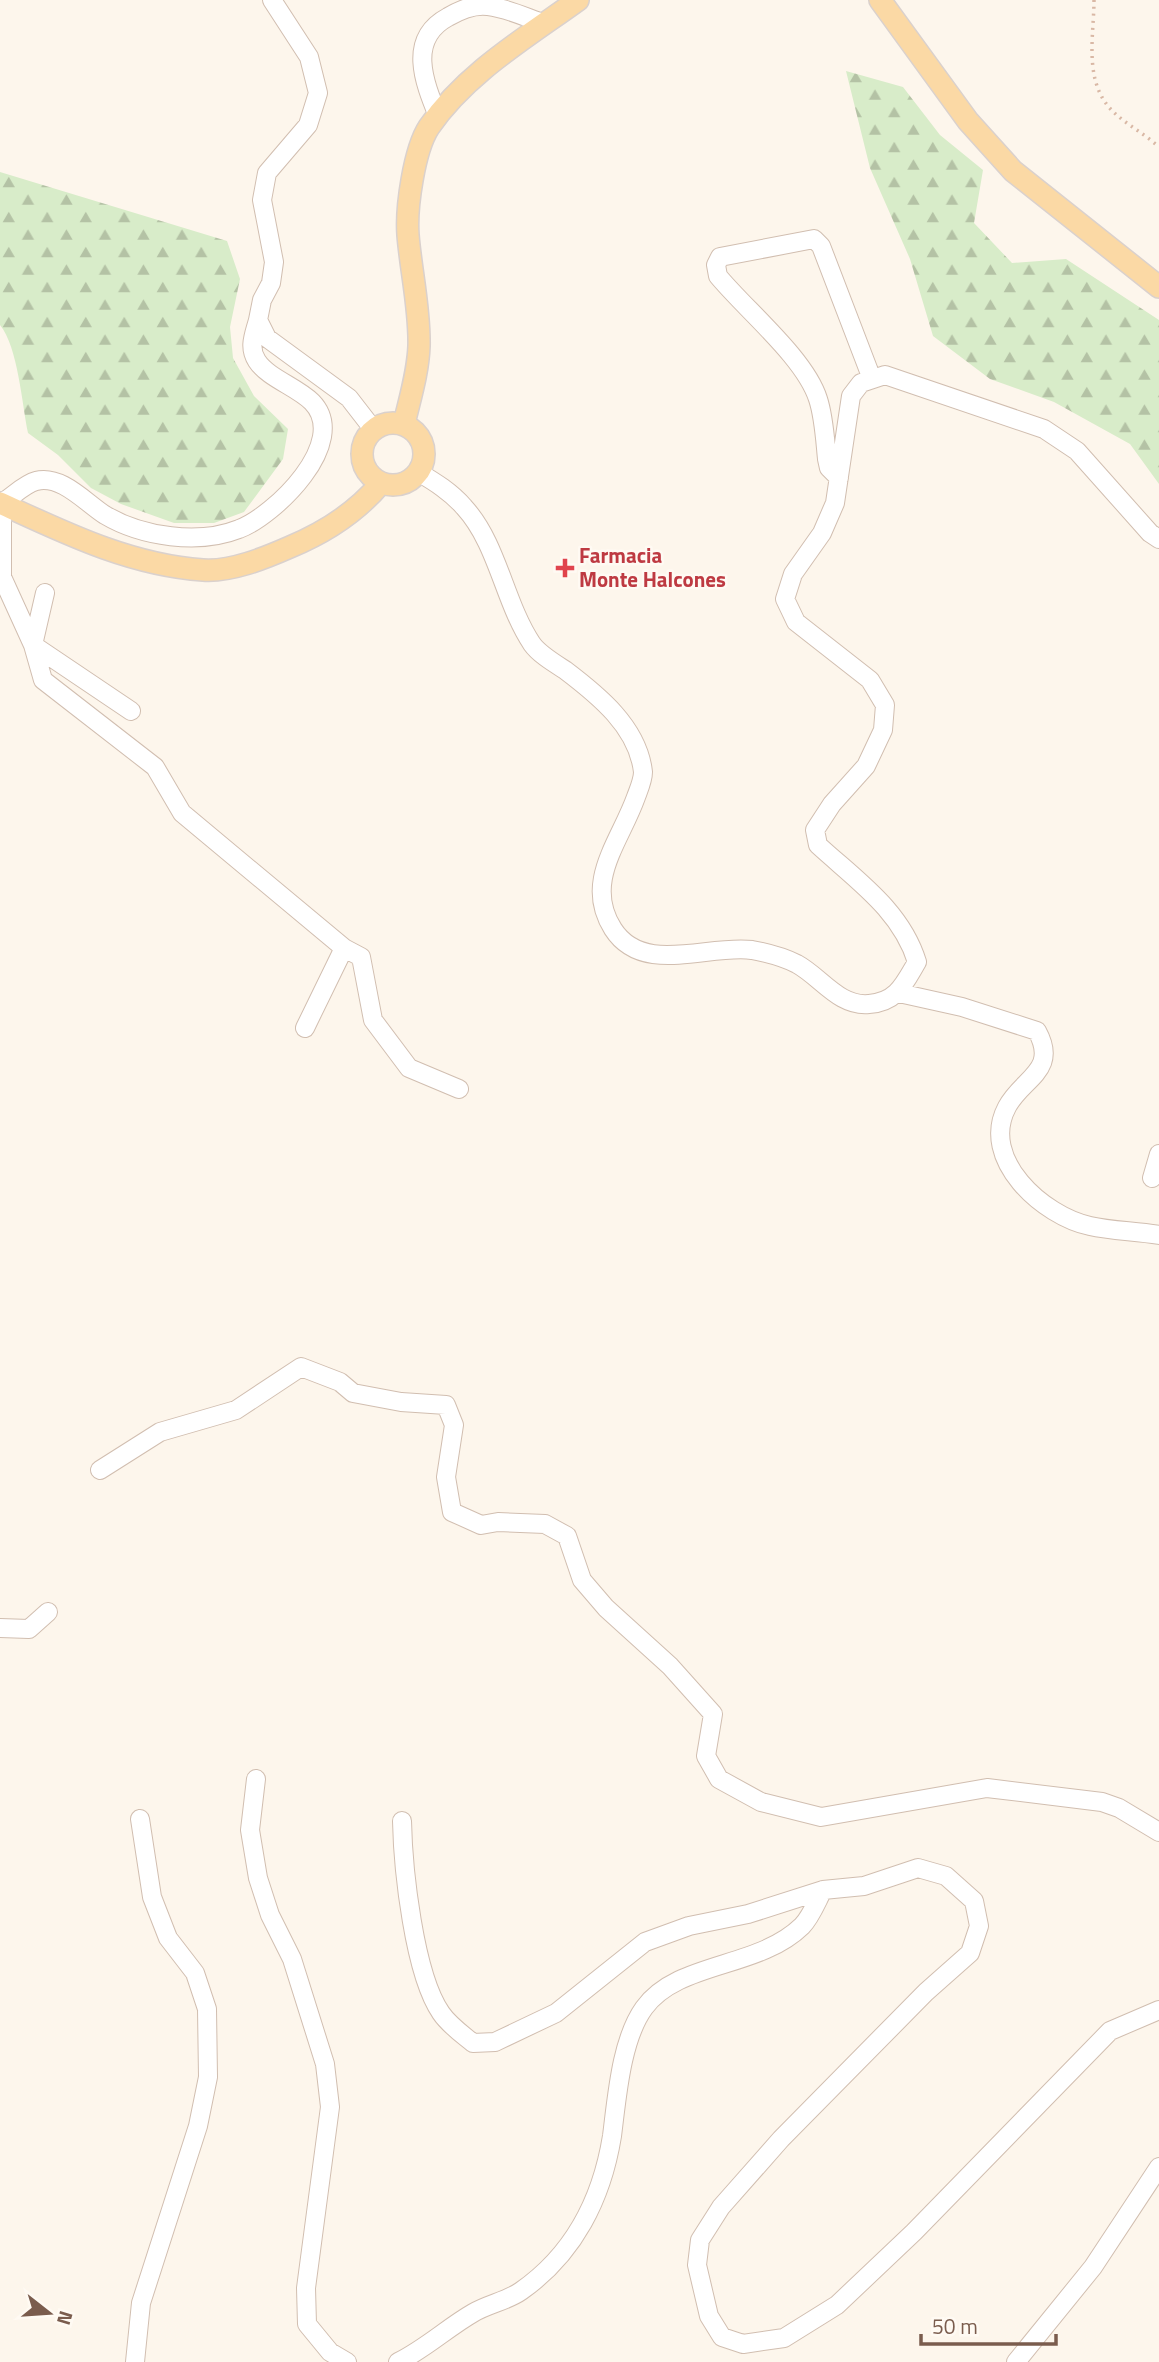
<svg xmlns="http://www.w3.org/2000/svg" width="1159" height="2362" font-family="'Titillium Web',sans-serif">
<defs>
<pattern id="forest-firs" width="22" height="20" patternUnits="userSpaceOnUse" patternTransform="scale(1.75)"><rect width="22" height="20" fill="#d8ecc9"/><path d="M5 1l3.5 6h-7zM16 11l3.5 6h-7z" fill="#b4c2a5"/></pattern>
</defs>
<rect width="100%" height="100%" fill="#fdf6ec"/>
<path fill="url(#forest-firs)" d="M 846,71 L 903,87 L 940,135 L 983,170 L 974,223 L 1012,263 L 1066,259 L 1159,320 L 1159,484 L 1130,444 L 1054,402 L 990,379 L 933,336 L 910,259 L 870,168 Z
M 0,172 L 227,241 L 240,279 L 230,327 L 233,358 L 254,396 L 288,429 L 283,459 L 244,512 L 214,523 L 174,523 L 121,504 L 91,488 L 58,455 L 28,433 C 22,404 18,347 0,325 Z"/>
<g fill="none" stroke-linecap="round" stroke-linejoin="round">
<g stroke="#d1beb0" stroke-width="20">
<path id="minor" d="M 272,0 L 309,57 L 318,93 L 308,125 L 267,173 L 262,200 L 274,262 L 271,283 L 262,300 L 258,320 L 267,338 L 349,398 L 373,429
M 438,116 C 424,82 407,39 448,17 C 460,10 473,4 488,6 C 507,8 527,18 545,24
M 418,472 C 435,482 451,492 464,507 C 498,544 504,602 532,644 C 539,654 554,663 565,670 C 598,695 638,727 643,772 C 643,780 639,789 636,797 C 620,842 583,882 613,929 C 643,976 708,944 752,950 C 768,953 783,957 797,964 C 821,977 839,1007 869,1004 C 897,1002 904,984 917,962 C 901,910 856,880 818,845 L 815,830 L 832,804 L 866,766 L 883,730 L 885,705 L 870,680 L 796,622 L 785,599 L 793,574 L 822,533 L 835,503 L 851,396 L 861,383 L 885,375 L 1044,429 L 1077,451 L 1150,533 L 1159,539
M 839,478 L 829,468 L 827,459 C 825,439 824,417 818,399 C 805,358 746,310 718,276 L 716,265 L 720,257 L 814,239 L 821,246 L 872,379
M 2,503 L 2,577 L 33,645 L 43,680 L 155,767 L 182,813 L 344,948 L 361,957 L 373,1020 L 409,1068 L 459,1089
M 0,504 C 11,498 24,484 36,481 C 61,474 86,503 105,515 C 142,537 199,545 239,529 C 274,516 351,442 312,402 C 297,387 268,378 257,361 C 248,347 254,335 258,320
M 33,645 L 131,711
M 33,645 L 45,593
M 899,993 L 962,1007 L 1037,1031 C 1059,1071 1022,1078 1007,1107 C 979,1159 1043,1216 1090,1226 C 1112,1231 1136,1231 1159,1235
M 305,1028 L 344,948
M 1152,1178 L 1159,1154
M 100,1470 L 160,1432 L 236,1410 L 301,1367 L 340,1382 L 353,1393 L 401,1402 L 446,1405 L 454,1425 L 446,1477 L 452,1512 L 481,1525 L 498,1522 L 545,1524 L 567,1536 L 582,1580 L 606,1608 L 670,1666 L 713,1714 L 706,1756 L 719,1779 L 761,1802 L 821,1817 L 987,1788 L 1102,1802 L 1119,1808 L 1159,1832
M 0,1628 L 29,1629 L 48,1612
M 256,1779 L 250,1830 L 258,1878 L 270,1915 L 292,1959 L 325,2064 L 330,2107 L 306,2288 L 307,2324 L 330,2352 L 347,2362
M 402,1821 C 403,1869 414,1974 441,2013 C 449,2025 462,2034 473,2043 L 495,2042 L 556,2013 L 645,1942 L 689,1926 L 748,1914 L 823,1890 L 864,1886 L 918,1868 L 946,1876 L 974,1901 L 979,1926 L 970,1953 L 926,1992 L 781,2139 L 721,2207 L 700,2240 L 697,2265 L 709,2316 L 722,2337 L 743,2344 L 784,2338 L 837,2305 L 914,2232 L 1110,2031 L 1159,2010
M 135,2362 L 141,2303 L 198,2126 L 208,2077 L 207,2009 L 195,1973 L 168,1938 L 152,1897 L 140,1819
M 398,2362 C 425,2349 447,2328 473,2313 C 488,2304 507,2301 521,2291 C 574,2254 602,2198 612,2136 C 617,2097 621,2040 644,2008 C 678,1961 758,1969 802,1926 C 811,1917 817,1901 823,1890
M 1016,2362 L 1093,2267 L 1159,2167"/>
</g>
<g stroke="#dad1cd" stroke-width="24">
<path id="major" d="M 880,0 L 968,121 L 1013,171 L 1159,287
M362 454a31 31 0 1 1 62 0a31 31 0 1 1-62 0Z
M 404,424 C 410,398 418,373 419,346 C 420,309 411,272 408,235 C 406,208 414,150 429,127 C 466,73 527,37 578,0
M 0,503 C 65,533 130,565 203,570 C 231,572 265,558 290,547 C 326,532 356,513 381,483"/>
</g>
<path stroke="#d9b8a5" stroke-width="3.5" stroke-dasharray="2 5" stroke-linecap="butt" d="M 1094,0 C 1094,32 1085,73 1105,102 C 1117,120 1143,132 1159,147"/>
<use href="#minor" stroke="#fff" stroke-width="18"/>
<use href="#major" stroke="#fbd9a5" stroke-width="21"/>
</g>
<path fill="#e0444e" stroke="#fffaf3" stroke-width="2.5" d="M561.5 557.5h7v7h7v7h-7v7h-7v-7h-7v-7h7z"/>
<g text-anchor="middle" stroke-width="5" stroke-linejoin="round" paint-order="stroke">
<g font-size="21" font-weight="bold" fill="#be3a42" stroke="#fffaf3" text-anchor="start">
<text x="579" y="563">Farmacia<tspan x="579" dy="24">Monte Halcones</tspan></text>
</g>
</g>
<g transform="translate(49 2313) rotate(107)" stroke="#fffaf3" stroke-width="5" paint-order="stroke">
<path d="M0-5L12 26L0 18L-12 26Z" fill="#7a5c4d"/>
<text y="-10" font-size="19" font-weight="bold" text-anchor="middle" fill="#7a5c4d">N</text>
</g>
<path d="M921 2334v10h135v-10" fill="none" stroke="#7a5c4d" stroke-width="3.5"/>
<text x="932" y="2334" font-size="21" fill="#7a5c4d" stroke="#fffaf3" stroke-width="5" paint-order="stroke">50 m</text>
</svg>
